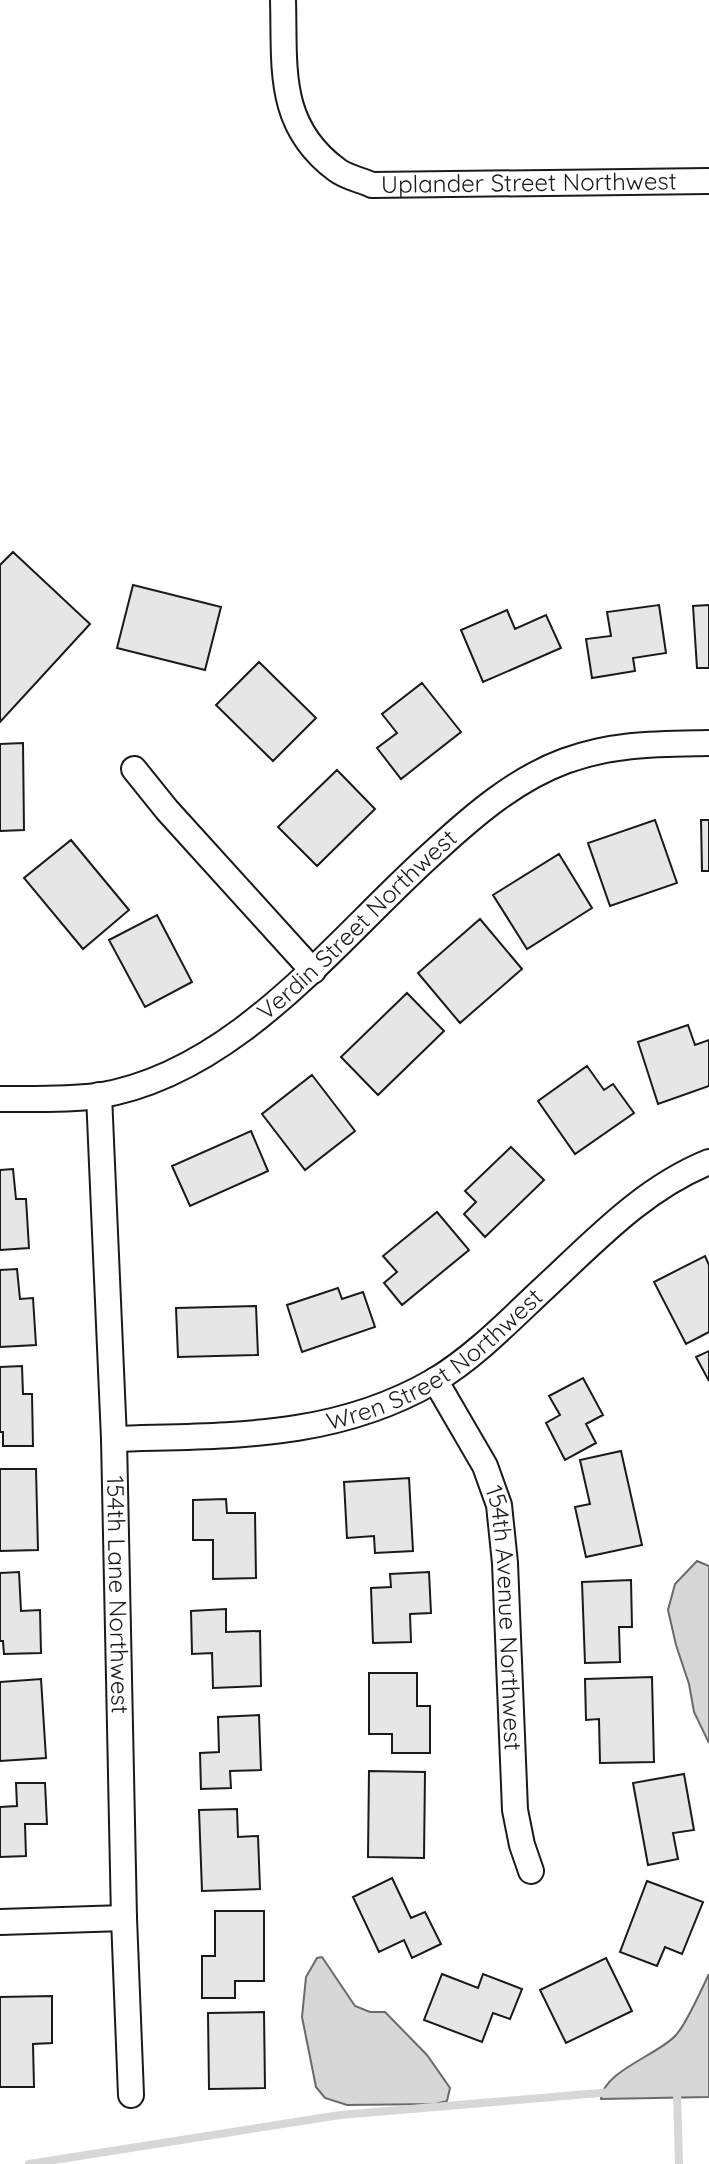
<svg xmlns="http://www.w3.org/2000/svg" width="709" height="2164" font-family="Quicksand,sans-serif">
<rect width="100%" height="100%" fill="#fff"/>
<path fill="#d7d7d7" stroke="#6a6a6a" stroke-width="2" d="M 697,1561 L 709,1566 L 709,1743 L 694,1712 L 689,1684 L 676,1645 L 668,1610 L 675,1584 Z
M 322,1957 L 355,2006 L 370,2012 L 385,2012 L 427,2055 L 450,2088 L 447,2101 L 435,2104 L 347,2105 L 325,2098 L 316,2087 L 302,2017 L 306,1977 L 317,1958 Z
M 709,1974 L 709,2097 L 601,2099 C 603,2071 660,2054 676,2035 C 687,2023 701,1990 709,1974 Z"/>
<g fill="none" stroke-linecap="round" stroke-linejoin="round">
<path stroke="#d7d7d7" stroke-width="8" d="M 677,2091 L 679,2164
M 29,2164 L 340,2115 L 612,2092"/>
</g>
<path fill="#e6e6e6" stroke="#1a1a1a" stroke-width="2" d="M 13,552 L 90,624 L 0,722 L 0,565 Z
M 133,585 L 221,607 L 205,670 L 117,648 Z
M 659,605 L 666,653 L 633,658 L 635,671 L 592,678 L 586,639 L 611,636 L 607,612 Z
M 709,605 L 709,668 L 697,668 L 693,606 Z
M 507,610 L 515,629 L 546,615 L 561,648 L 483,682 L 461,630 Z
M 259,662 L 316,718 L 273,761 L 216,705 Z
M 422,683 L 461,732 L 401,779 L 377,748 L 397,733 L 382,714 Z
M 23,743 L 24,830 L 0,831 L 0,744 Z
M 337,770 L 375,809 L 317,866 L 278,827 Z
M 655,820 L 677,883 L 610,906 L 588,843 Z
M 701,820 L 709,820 L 709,871 L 702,871 Z
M 71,840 L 129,910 L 83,949 L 24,878 Z
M 559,854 L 592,908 L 527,949 L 493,895 Z
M 157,915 L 192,982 L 145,1007 L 109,940 Z
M 480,919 L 522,969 L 460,1023 L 418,973 Z
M 407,993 L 444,1031 L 378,1095 L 341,1057 Z
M 688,1025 L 695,1045 L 709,1040 L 709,1086 L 658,1104 L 638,1042 Z
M 587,1066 L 604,1090 L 613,1084 L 634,1113 L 575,1154 L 538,1101 Z
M 312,1075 L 355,1131 L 305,1170 L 262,1114 Z
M 251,1131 L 268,1171 L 190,1206 L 172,1166 Z
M 511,1147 L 544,1180 L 485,1237 L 464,1214 L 476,1202 L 465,1191 Z
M 13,1169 L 16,1199 L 26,1199 L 29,1248 L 0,1250 L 0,1170 Z
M 437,1212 L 469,1250 L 402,1305 L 384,1283 L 397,1272 L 383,1256 Z
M 705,1256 L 709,1265 L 709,1332 L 686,1344 L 654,1282 Z
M 17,1269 L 20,1299 L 33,1298 L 36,1345 L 0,1347 L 0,1270 Z
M 338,1288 L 342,1299 L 363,1292 L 375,1327 L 302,1352 L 287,1305 Z
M 256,1306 L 258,1355 L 178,1357 L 176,1308 Z
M 709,1351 L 709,1381 L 696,1357 Z
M 22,1366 L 23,1394 L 32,1394 L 33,1446 L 3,1446 L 3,1432 L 0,1432 L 0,1367 Z
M 583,1378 L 603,1415 L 586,1424 L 596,1443 L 565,1460 L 546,1423 L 560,1415 L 549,1396 Z
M 621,1451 L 642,1545 L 586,1557 L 575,1507 L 590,1504 L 580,1460 Z
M 0,1469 L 36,1469 L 38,1550 L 0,1551 Z
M 409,1478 L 413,1551 L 375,1553 L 374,1536 L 347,1538 L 344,1482 Z
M 226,1499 L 227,1513 L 255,1513 L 256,1578 L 213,1579 L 213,1540 L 193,1540 L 193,1500 Z
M 19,1572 L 21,1611 L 40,1610 L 41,1653 L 4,1654 L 3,1641 L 0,1641 L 0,1573 Z
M 429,1572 L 431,1613 L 410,1614 L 411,1642 L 373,1643 L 371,1588 L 391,1587 L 390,1574 Z
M 631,1580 L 632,1627 L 619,1627 L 620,1662 L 585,1663 L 582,1582 Z
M 226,1609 L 226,1632 L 260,1631 L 261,1686 L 213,1688 L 212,1653 L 192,1654 L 191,1611 Z
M 369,1673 L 417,1673 L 417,1706 L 430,1706 L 430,1753 L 392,1753 L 392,1734 L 369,1734 Z
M 652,1677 L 654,1762 L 600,1763 L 599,1719 L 586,1720 L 585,1679 Z
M 41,1679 L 46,1758 L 0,1761 L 0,1682 Z
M 259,1715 L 261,1770 L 230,1771 L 231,1788 L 201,1789 L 200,1753 L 219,1752 L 218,1717 Z
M 369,1771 L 425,1772 L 424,1858 L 368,1857 Z
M 684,1774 L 694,1830 L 673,1833 L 678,1859 L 648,1865 L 633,1783 Z
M 16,1783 L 45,1783 L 47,1824 L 25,1824 L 26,1856 L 0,1857 L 0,1807 L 17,1806 Z
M 237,1809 L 238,1837 L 258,1836 L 260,1889 L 202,1891 L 199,1810 Z
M 392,1878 L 411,1918 L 425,1912 L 441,1944 L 412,1958 L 404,1940 L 379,1952 L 353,1897 Z
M 647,1881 L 703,1902 L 682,1954 L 665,1947 L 657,1966 L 620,1952 Z
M 215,1911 L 264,1911 L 264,1981 L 235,1981 L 235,1998 L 202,1998 L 202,1956 L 215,1956 Z
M 606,1958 L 632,2011 L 566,2043 L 540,1990 Z
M 442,1974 L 478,1988 L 483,1974 L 522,1989 L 510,2019 L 493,2013 L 482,2042 L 424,2020 Z
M 52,1996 L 52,2043 L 33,2044 L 34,2087 L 0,2087 L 0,1997 Z
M 264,2012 L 265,2088 L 209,2089 L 208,2013 Z"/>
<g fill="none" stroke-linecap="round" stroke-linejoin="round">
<g stroke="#1a1a1a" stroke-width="28">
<g id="street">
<path id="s1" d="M 283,0 C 285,67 276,125 337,170 C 346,177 361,180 372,185 L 709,181"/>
<path d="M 134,769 L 167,810 L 313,971"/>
<path id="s2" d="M 99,1095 L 114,1439 L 124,1918 L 131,2095"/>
<path id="s3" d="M 0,1099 C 32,1099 65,1100 97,1096 C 237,1074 337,938 436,850 C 474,815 516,779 565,761 C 615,743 658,744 709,743"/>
<path id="s4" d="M 435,1380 L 485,1466 L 499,1505 L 505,1563 L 515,1810 L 522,1845 L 531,1871"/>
<path id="s5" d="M 114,1439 C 227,1435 332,1440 434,1381 C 473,1358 508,1322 541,1291 C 593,1243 642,1189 709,1162"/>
<path d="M 0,1922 L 124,1918"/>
</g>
</g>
<use href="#street" stroke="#fff" stroke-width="24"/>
</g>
<g text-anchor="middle" stroke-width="6" stroke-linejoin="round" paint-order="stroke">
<g font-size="24" fill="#1a1a1a" stroke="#fff">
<text dy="8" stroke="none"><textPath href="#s1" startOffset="382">Uplander Street Northwest</textPath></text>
<text dy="8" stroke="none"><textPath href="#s3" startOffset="414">Verdin Street Northwest</textPath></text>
<text dy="8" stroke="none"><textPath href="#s5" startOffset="340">Wren Street Northwest</textPath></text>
<text dy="8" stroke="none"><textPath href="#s2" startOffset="500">154th Lane Northwest</textPath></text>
<text dy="8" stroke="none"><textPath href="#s4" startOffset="254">154th Avenue Northwest</textPath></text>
</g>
</g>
</svg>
